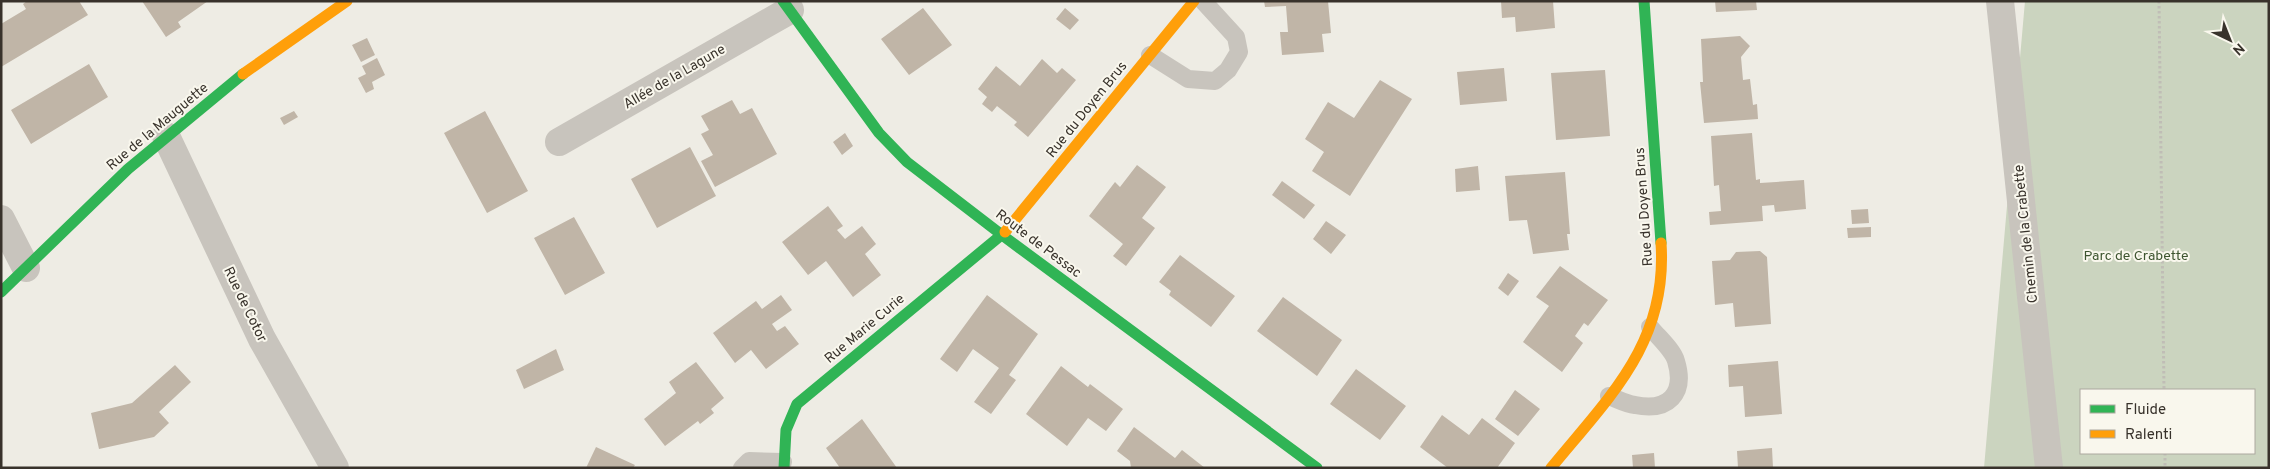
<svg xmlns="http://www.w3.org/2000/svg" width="2270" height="469" font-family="Overpass,sans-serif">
<rect width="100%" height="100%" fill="#eeece4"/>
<path fill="#cbd4bf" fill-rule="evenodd" d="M 2025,1 L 2269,1 L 2269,468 L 1984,468 ZM 2081,390 L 2254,390 L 2254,453 L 2081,453 Z"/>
<path fill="#c0b5a7" d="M 27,1 L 79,1 L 88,15 L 1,67 L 1,24 L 26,9 L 23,4 Z
M 142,1 L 208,1 L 178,22 L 181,27 L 166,37 Z
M 1264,1 L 1328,1 L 1331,33 L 1322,34 L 1324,52 L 1282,55 L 1280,32 L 1288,32 L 1286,6 L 1265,7 Z
M 1501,1 L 1553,1 L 1555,28 L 1516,32 L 1515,17 L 1502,18 Z
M 1715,1 L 1756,1 L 1757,10 L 1716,12 Z
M 923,8 L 952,45 L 909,75 L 881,39 Z
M 1065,8 L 1079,20 L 1070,30 L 1056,19 Z
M 1740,36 L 1750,46 L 1741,57 L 1743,80 L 1750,79 L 1753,105 L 1757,104 L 1758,119 L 1704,123 L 1700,82 L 1703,82 L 1701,39 Z
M 367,38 L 375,55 L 361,62 L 352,45 Z
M 377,58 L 385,75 L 372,82 L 374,89 L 366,93 L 358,78 L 366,74 L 362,66 Z
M 1042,59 L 1057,73 L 1062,68 L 1076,80 L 1028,137 L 1014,125 L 1017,122 L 997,106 L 992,112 L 982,104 L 987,97 L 978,89 L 996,66 L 1020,86 Z
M 89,64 L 108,97 L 31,144 L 11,110 Z
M 1504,68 L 1507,101 L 1460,105 L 1457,72 Z
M 1605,70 L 1610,136 L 1556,140 L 1551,73 Z
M 1380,80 L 1412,99 L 1350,196 L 1312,171 L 1324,152 L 1305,139 L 1328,102 L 1354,118 Z
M 732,100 L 740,114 L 752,108 L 777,154 L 715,187 L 701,161 L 713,155 L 701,134 L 709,130 L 701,116 Z
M 294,111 L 298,117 L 284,125 L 280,118 Z
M 485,111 L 528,191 L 487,213 L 444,133 Z
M 845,133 L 853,146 L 842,155 L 833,142 Z
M 1752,133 L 1756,180 L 1760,179 L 1760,183 L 1804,180 L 1806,209 L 1775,212 L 1774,205 L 1762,206 L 1763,221 L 1710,225 L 1709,212 L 1721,211 L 1719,185 L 1714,186 L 1711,136 Z
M 690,147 L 716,196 L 657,228 L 631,179 Z
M 1137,165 L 1166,187 L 1142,218 L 1155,228 L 1126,266 L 1113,256 L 1123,244 L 1089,216 L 1115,182 L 1120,187 Z
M 1478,166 L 1480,190 L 1456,192 L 1455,169 Z
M 1565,172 L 1570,234 L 1567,234 L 1569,250 L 1533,254 L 1527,220 L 1509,221 L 1505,176 Z
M 1282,181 L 1315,205 L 1304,219 L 1272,195 Z
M 828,206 L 843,226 L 837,230 L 845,239 L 862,226 L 876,244 L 865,254 L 881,275 L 853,297 L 826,261 L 808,275 L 782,242 Z
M 1868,209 L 1869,223 L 1852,224 L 1851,210 Z
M 574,217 L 605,273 L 565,295 L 534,238 Z
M 1326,221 L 1346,235 L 1331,254 L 1313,239 Z
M 1871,227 L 1871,237 L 1848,238 L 1847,228 Z
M 1760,251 L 1767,257 L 1771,324 L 1735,327 L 1733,303 L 1715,305 L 1712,261 L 1730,260 L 1736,252 Z
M 1180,255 L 1235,296 L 1211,327 L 1169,295 L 1171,291 L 1159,282 Z
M 1560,266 L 1608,300 L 1588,326 L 1584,323 L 1575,336 L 1583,343 L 1562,372 L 1523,342 L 1549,306 L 1536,297 Z
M 1508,273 L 1519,281 L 1508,296 L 1498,288 Z
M 781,295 L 792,310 L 772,324 L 777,331 L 785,326 L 799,344 L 766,369 L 751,350 L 735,363 L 713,333 L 756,301 L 762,309 Z
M 987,295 L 1038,334 L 1009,375 L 1016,380 L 991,414 L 974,402 L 999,368 L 973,349 L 957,372 L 940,359 Z
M 1283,297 L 1342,340 L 1317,376 L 1257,331 Z
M 556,349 L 564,370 L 524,389 L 516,370 Z
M 1778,361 L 1782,414 L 1745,417 L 1743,386 L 1729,387 L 1728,365 Z
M 696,362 L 724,398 L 711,409 L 714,413 L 700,424 L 698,421 L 665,446 L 644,419 L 676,393 L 669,382 Z
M 175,365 L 191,382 L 159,412 L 169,423 L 154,437 L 99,449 L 91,413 L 132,403 Z
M 1061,366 L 1088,387 L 1090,384 L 1123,409 L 1106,431 L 1088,418 L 1067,446 L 1026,414 Z
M 1356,369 L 1406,406 L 1380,440 L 1330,404 Z
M 1515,390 L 1540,409 L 1518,436 L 1495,419 Z
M 1442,415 L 1469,435 L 1482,418 L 1515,443 L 1497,468 L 1448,468 L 1420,447 Z
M 862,419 L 897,468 L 840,468 L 826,448 Z
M 1134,427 L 1175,458 L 1182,450 L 1205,468 L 1131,468 L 1130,461 L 1117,451 Z
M 596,447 L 635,465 L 633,468 L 586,468 Z
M 1772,448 L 1773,468 L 1738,468 L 1737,451 Z
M 1654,453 L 1655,468 L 1633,468 L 1632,455 Z"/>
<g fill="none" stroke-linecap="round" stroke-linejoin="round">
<path stroke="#c0bdb6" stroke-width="3" stroke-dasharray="2.5 2.5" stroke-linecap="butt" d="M 2159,1 L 2164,390
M 2165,453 L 2165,468"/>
<path stroke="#c8c4bd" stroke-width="18" d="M 1150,55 L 1188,79 L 1215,81 L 1228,70 L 1239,52 L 1236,37 L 1203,1
M 1609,396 C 1617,399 1626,404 1635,405 C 1668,412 1686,394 1676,361 C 1673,350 1658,337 1650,327
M 742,468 L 749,461 L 783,462"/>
<path stroke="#c8c4bd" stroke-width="28" d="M 2000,1 L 2049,468
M 166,136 L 262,339 L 335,468
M 559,142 L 790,10
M 1,219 L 26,268"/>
<path stroke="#30b455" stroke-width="11" d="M 783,1 L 879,133 L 907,162 L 1002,235 L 1317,468
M 1644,1 L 1661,243
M 1,292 L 128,169 L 243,74
M 784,468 L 786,430 L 797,404 L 1005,232"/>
<path stroke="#ff9f0a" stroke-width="11" d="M 243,74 L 347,1
M 1005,232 L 1194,1
M 1551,468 C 1609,397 1668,343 1661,243"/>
</g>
<g text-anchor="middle" stroke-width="4" stroke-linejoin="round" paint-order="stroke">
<g font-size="14" fill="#38322b" stroke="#f9f7ed">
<text transform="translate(674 76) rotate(-30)" y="5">Allée de la Lagune</text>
<text transform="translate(1086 109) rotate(-51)" y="5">Rue du Doyen Brus</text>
<text transform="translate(157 126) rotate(-40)" y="5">Rue de la Mauguette</text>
<text transform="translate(1643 207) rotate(-94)" y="5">Rue du Doyen Brus</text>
<text transform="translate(2025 234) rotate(-96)" y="5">Chemin de la Crabette</text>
<text transform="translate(1039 243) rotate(37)" y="5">Route de Pessac</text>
<text transform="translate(246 304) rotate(64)" y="5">Rue de Cotor</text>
<text transform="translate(864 328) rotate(-40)" y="5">Rue Marie Curie</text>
</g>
<g font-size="14" fill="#3e5530" stroke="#f9f7ed">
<text x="2136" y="260">Parc de Crabette</text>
</g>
</g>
<rect width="2270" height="469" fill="none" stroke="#38322b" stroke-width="5"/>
<rect x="2080" y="389" width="175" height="65" fill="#f9f7ed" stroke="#aca89f"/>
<rect x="2090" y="405" width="25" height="8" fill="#30b455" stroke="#aca89f"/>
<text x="2125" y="414" font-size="15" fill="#38322b">Fluide</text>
<rect x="2090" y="430" width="25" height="8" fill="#ff9f0a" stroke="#aca89f"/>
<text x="2125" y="439" font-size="15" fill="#38322b">Ralenti</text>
<g transform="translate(2230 40) rotate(137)" stroke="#f9f7ed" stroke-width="4" paint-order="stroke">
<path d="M0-4L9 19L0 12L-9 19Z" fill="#38322b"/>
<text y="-8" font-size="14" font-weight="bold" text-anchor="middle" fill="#38322b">N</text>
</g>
</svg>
